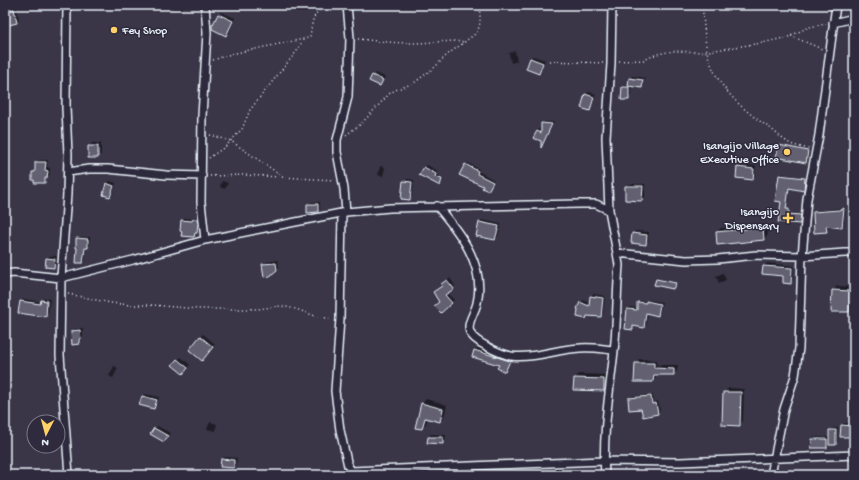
<svg xmlns="http://www.w3.org/2000/svg" width="859" height="480" font-family="'Gochi Hand',sans-serif">
<rect width="100%" height="100%" fill="#3a3648"/>
<filter id="ink" filterUnits="userSpaceOnUse"><feTurbulence type="fractalNoise" baseFrequency=".025" numOctaves="2"/><feDisplacementMap in="SourceGraphic" scale="8" xChannelSelector="R" yChannelSelector="G"/><feConvolveMatrix kernelMatrix="1 2 1 2 8 2 1 2 1" color-interpolation-filters="sRGB"/></filter>
<g filter="url(#ink)">
<path fill="#0007" d="M 172,5 L 184,5 L 181,10 L 172,9 Z
M 240,5 L 252,5 L 248,10 Z
M 17,7 L 19,20 L 17,22 L 5,25 L 5,10 Z
M 221,12 L 235,18 L 229,33 L 226,35 L 213,26 Z
M 515,51 L 517,61 L 511,63 L 509,53 Z
M 533,56 L 545,60 L 541,70 L 539,72 L 527,68 L 531,58 Z
M 375,73 L 385,77 L 380,85 L 370,80 Z
M 632,76 L 645,78 L 644,84 L 641,87 L 632,85 L 631,96 L 628,99 L 623,88 L 625,85 L 629,85 L 630,79 Z
M 589,92 L 596,94 L 592,107 L 590,110 L 586,94 Z
M 544,122 L 554,122 L 542,146 L 542,141 L 537,131 L 539,129 L 542,131 L 542,124 Z
M 92,143 L 101,143 L 101,154 L 98,157 L 89,157 L 89,146 Z
M 781,145 L 809,151 L 807,161 L 806,162 L 780,146 Z
M 39,160 L 48,160 L 47,167 L 50,168 L 50,174 L 45,182 L 33,179 L 33,172 L 35,169 L 36,163 Z
M 468,163 L 479,169 L 478,171 L 494,180 L 488,190 L 465,165 Z
M 427,165 L 438,171 L 436,175 L 443,177 L 442,182 L 439,185 L 424,168 Z
M 741,165 L 756,166 L 755,176 L 752,179 L 738,168 Z
M 380,166 L 385,167 L 383,176 L 378,175 Z
M 781,174 L 806,178 L 804,188 L 789,187 L 786,208 L 790,209 L 789,213 L 801,214 L 799,223 L 779,221 L 782,201 L 776,200 Z
M 407,179 L 414,180 L 412,196 L 410,199 L 404,182 Z
M 110,181 L 116,183 L 113,193 L 110,196 L 107,184 Z
M 222,181 L 228,183 L 225,189 L 220,187 Z
M 629,184 L 645,184 L 645,197 L 642,200 L 626,186 Z
M 311,202 L 320,202 L 320,209 L 318,211 L 308,204 Z
M 845,207 L 844,225 L 842,227 L 828,225 L 828,229 L 826,231 L 814,212 L 816,211 L 842,208 Z
M 197,216 L 200,217 L 199,229 L 194,236 L 182,220 L 184,218 L 195,219 Z
M 482,220 L 501,224 L 498,237 L 495,239 L 480,222 Z
M 767,224 L 768,235 L 764,239 L 717,232 L 721,228 Z
M 635,231 L 649,232 L 648,241 L 645,244 L 633,234 Z
M 79,237 L 90,237 L 90,245 L 86,247 L 85,260 L 83,262 L 77,239 Z
M 50,256 L 57,256 L 56,264 L 53,267 L 47,258 Z
M 278,260 L 279,267 L 271,275 L 263,265 L 266,262 Z
M 767,263 L 794,266 L 793,280 L 791,283 L 784,275 L 764,273 L 764,266 Z
M 723,273 L 726,280 L 719,283 L 716,276 Z
M 450,278 L 455,286 L 447,293 L 454,300 L 441,312 L 443,286 L 444,282 Z
M 658,279 L 676,282 L 674,287 L 657,280 Z
M 837,286 L 854,287 L 853,307 L 849,311 L 832,311 L 833,291 Z
M 593,294 L 605,296 L 603,314 L 601,316 L 588,315 L 586,317 L 578,308 L 583,300 L 590,304 L 591,297 Z
M 44,298 L 50,299 L 48,313 L 45,315 L 21,301 L 24,299 L 42,302 Z
M 649,300 L 662,302 L 660,312 L 658,315 L 648,313 L 646,325 L 644,327 L 635,326 L 633,329 L 628,309 L 630,307 L 638,308 L 638,303 L 640,301 L 648,301 Z
M 83,328 L 83,336 L 81,338 L 82,341 L 79,343 L 72,332 L 75,329 Z
M 203,334 L 215,344 L 205,357 L 200,337 Z
M 478,348 L 512,358 L 507,368 L 505,370 L 500,365 L 475,350 Z
M 181,357 L 190,365 L 183,373 L 173,365 Z
M 639,359 L 657,360 L 657,365 L 678,365 L 677,371 L 674,374 L 657,374 L 657,377 L 653,381 L 636,363 Z
M 114,366 L 118,368 L 113,378 L 109,376 Z
M 579,374 L 608,375 L 607,386 L 603,390 L 575,378 Z
M 729,388 L 744,389 L 743,421 L 739,425 L 724,392 Z
M 145,394 L 159,397 L 157,405 L 154,408 L 143,396 Z
M 653,395 L 654,402 L 658,401 L 660,410 L 658,413 L 642,407 L 629,399 L 632,396 Z
M 426,399 L 447,405 L 444,417 L 440,421 L 428,418 L 426,424 L 422,428 L 422,404 Z
M 210,422 L 217,424 L 215,431 L 207,429 Z
M 844,423 L 854,423 L 854,436 L 842,426 Z
M 157,426 L 170,433 L 164,441 L 151,434 Z
M 833,428 L 838,428 L 838,441 L 835,444 L 829,444 L 826,447 L 813,439 L 815,437 L 830,437 L 830,431 Z
M 431,434 L 446,435 L 445,441 L 443,443 L 428,442 L 429,437 Z
M 224,457 L 237,458 L 236,465 L 234,467 L 222,460 Z"/>
<path fill="#636171" stroke="#e8f1f8" d="M 14,9 L 17,23 L 5,26 L 5,11 Z
M 218,14 L 233,21 L 226,36 L 212,29 L 212,26 Z
M 530,58 L 543,63 L 539,74 L 526,69 Z
M 372,75 L 383,80 L 380,86 L 369,81 Z
M 629,78 L 643,80 L 642,88 L 628,86 Z
M 622,87 L 629,87 L 629,100 L 621,100 Z
M 585,94 L 594,97 L 590,111 L 581,108 Z
M 541,123 L 552,124 L 541,148 L 541,141 L 533,138 L 537,131 L 541,133 Z
M 779,145 L 808,151 L 806,163 L 776,157 Z
M 88,146 L 98,146 L 98,158 L 88,158 Z
M 35,162 L 46,162 L 45,170 L 48,171 L 47,178 L 45,178 L 45,183 L 34,183 L 34,180 L 32,180 L 32,172 L 35,172 Z
M 465,164 L 478,171 L 477,174 L 493,182 L 488,191 L 482,188 L 483,186 L 459,175 Z
M 424,167 L 436,174 L 435,177 L 442,179 L 440,186 L 419,175 Z
M 737,167 L 754,169 L 753,180 L 736,178 Z
M 779,175 L 805,178 L 804,191 L 789,188 L 786,209 L 789,209 L 789,214 L 801,215 L 800,224 L 778,222 L 781,202 L 775,201 Z
M 403,181 L 412,182 L 410,200 L 401,199 Z
M 106,183 L 114,186 L 110,197 L 103,195 Z
M 625,186 L 643,186 L 642,201 L 625,200 Z
M 307,204 L 318,204 L 318,212 L 307,213 Z
M 844,208 L 842,228 L 826,226 L 827,232 L 814,233 L 813,212 L 839,210 Z
M 193,219 L 198,219 L 198,223 L 197,233 L 195,233 L 194,237 L 181,236 L 182,232 L 180,231 L 181,220 L 192,221 Z
M 479,222 L 499,226 L 495,240 L 476,236 Z
M 763,227 L 764,240 L 717,245 L 716,232 Z
M 632,233 L 647,235 L 646,245 L 631,243 Z
M 76,238 L 88,239 L 88,248 L 85,248 L 83,263 L 76,263 L 77,248 L 76,248 Z
M 46,258 L 55,259 L 54,268 L 45,267 Z
M 276,263 L 277,270 L 271,275 L 271,276 L 264,277 L 262,264 Z
M 763,266 L 792,268 L 791,284 L 783,283 L 783,276 L 762,274 Z
M 656,279 L 676,283 L 673,289 L 654,285 Z
M 447,280 L 454,289 L 445,295 L 452,303 L 441,313 L 434,306 L 439,302 L 433,292 L 442,286 L 441,284 Z
M 832,290 L 850,291 L 849,312 L 831,312 Z
M 590,296 L 603,298 L 601,317 L 587,316 L 586,319 L 577,317 L 578,309 L 577,309 L 580,302 L 589,306 Z
M 41,300 L 47,301 L 46,317 L 18,313 L 20,301 L 40,304 Z
M 646,301 L 660,304 L 658,316 L 646,313 L 644,328 L 633,326 L 633,330 L 625,329 L 627,309 L 637,310 L 637,302 L 646,303 Z
M 80,330 L 81,339 L 79,340 L 79,344 L 72,345 L 71,331 Z
M 200,336 L 213,347 L 202,361 L 189,350 Z
M 474,350 L 510,361 L 505,372 L 497,368 L 499,365 L 472,357 Z
M 177,359 L 188,368 L 183,374 L 172,365 Z
M 635,363 L 654,363 L 654,368 L 674,369 L 674,375 L 654,375 L 653,382 L 634,382 Z
M 574,378 L 604,379 L 604,391 L 573,390 Z
M 723,392 L 741,392 L 740,426 L 722,425 Z
M 142,396 L 157,400 L 154,409 L 139,405 Z
M 651,396 L 652,404 L 656,403 L 658,414 L 643,417 L 641,409 L 629,410 L 628,398 Z
M 421,403 L 443,409 L 440,422 L 425,418 L 422,429 L 415,428 Z
M 841,425 L 854,426 L 854,437 L 840,437 Z
M 154,428 L 168,436 L 164,442 L 150,434 Z
M 829,430 L 836,430 L 836,445 L 829,445 Z
M 428,437 L 443,437 L 443,444 L 427,443 Z
M 812,439 L 827,439 L 827,448 L 811,448 Z
M 221,459 L 234,460 L 234,468 L 220,467 Z"/>
<g fill="none" stroke-linecap="round" stroke-linejoin="round">
<g stroke="#e8f1f8" stroke-width="10">
<path id="street" d="M 67,5 L 66,107 L 68,155 L 67,194 L 61,278 L 60,355 L 69,475
M 205,5 L 207,33 L 202,116 L 201,202 L 205,240
M 612,5 L 611,64 L 606,137 L 609,210 L 617,253 L 686,260 L 718,259 L 756,255 L 802,256 L 845,253 L 854,253
M 833,23 L 854,18
M 68,172 L 89,169 L 108,169 L 166,175 L 202,176
M 437,206 C 460,233 486,265 477,303 C 475,313 466,323 470,332 C 473,342 501,354 511,356 C 534,359 557,349 580,348 C 592,347 603,349 614,350
M 346,212 L 344,189 L 337,152 L 337,140 L 348,97 L 350,38 L 347,5
M 342,214 L 340,319 L 335,391 L 340,430 L 348,466 L 353,473
M 5,274 L 14,273 L 61,278 L 133,260 L 205,240 L 346,212 L 390,208 L 580,204 L 596,204 L 609,210
M 351,471 L 494,465 L 604,461 L 680,462 L 854,455
M 605,475 C 602,430 611,385 615,341 C 617,316 617,290 619,265 L 617,253
M 771,475 L 784,409 L 795,376 L 799,348 L 802,256 L 807,199 L 819,135 L 836,5"/>
</g>
<path stroke="#e8f1f8" stroke-width="1.5" stroke-dasharray="1 3" stroke-linecap="butt" d="M 702,5 C 704,20 704,36 707,51 C 714,84 740,108 767,126 C 774,130 779,137 786,141 C 792,146 802,147 809,149
M 791,36 L 822,49
M 358,39 C 376,41 394,43 412,43 C 430,43 447,40 466,42
M 213,60 L 231,54 L 308,38 L 310,36 C 313,19 312,12 329,5
M 550,61 L 603,63
M 619,61 L 644,60 L 657,54 L 674,51 L 702,52 L 762,43 L 788,37 L 809,27 L 826,24
M 210,135 L 231,141 L 282,176
M 346,135 L 361,124 L 389,94 L 395,90 L 414,83 L 435,67 L 447,55 L 475,34 C 482,27 480,14 479,5
M 209,158 L 226,146 L 242,129 L 250,110 L 276,77 L 297,51 L 303,40
M 210,176 L 244,175 L 334,180
M 68,294 L 111,303 L 130,305 L 152,305 L 198,309 L 258,309 L 281,306 L 296,309 L 315,316 L 332,319"/>
<use href="#street" stroke="#2f2a3d" stroke-width="7"/>
</g>
</g>
<g fill="#ffd166" stroke="#2f2a3d" stroke-width="1.5">
<circle cx="114" cy="30" r="4"/>
<circle cx="787" cy="152" r="4"/>
<path d="M786 212h4v4h4v4h-4v4h-4v-4h-4v-4h4z"/>
</g>
<g text-anchor="middle" stroke-width="3" stroke-linejoin="round" paint-order="stroke">
<g font-size="12" fill="#e8f1f8" stroke="#2f2a3d" text-anchor="end">
<text x="122" y="34" text-anchor="start">Fey Shop</text>
<text x="779" y="149">Isangijo Village<tspan x="779" dy="14">Executive Office</tspan></text>
<text x="779" y="215">Isangijo<tspan x="779" dy="14">Dispensary</tspan></text>
</g>
</g>
<rect width="859" height="480" fill="none" stroke="#2f2a3d" stroke-width="20"/>
<rect x="10" y="10" width="839" height="460" fill="none" stroke="#e8f1f8" stroke-width="1.5" filter="url(#ink)"/>
<g transform="translate(46 434) rotate(186)"><circle r="19" fill="#2f2a3d" stroke="#797a88"/>
<path d="M0-3L7 15L0 10L-7 15Z" fill="#ffd166"/>
<text y="-6" font-size="11" font-weight="bold" text-anchor="middle" fill="#e8f1f8">N</text>
</g>
</svg>
